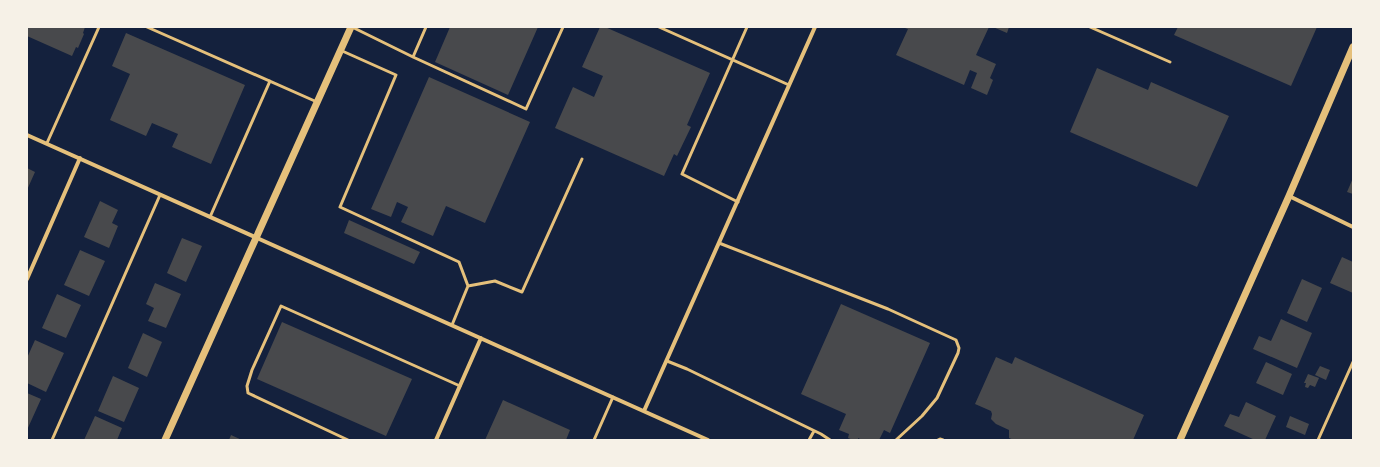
<svg xmlns="http://www.w3.org/2000/svg" width="1380" height="467" font-family="Montserrat,sans-serif">
<rect width="100%" height="100%" fill="#14213d"/>
<path fill="#48494c" d="M 27,27 L 85,27 L 83,33 L 84,34 L 78,48 L 76,47 L 72,56 L 27,36 Z
M 450,27 L 538,27 L 508,95 L 435,62 Z
M 600,27 L 605,27 L 710,73 L 687,125 L 691,127 L 677,156 L 674,154 L 664,176 L 555,128 L 573,87 L 594,97 L 603,76 L 582,67 Z
M 902,27 L 989,27 L 976,55 L 996,64 L 990,78 L 993,80 L 987,95 L 971,88 L 977,73 L 970,70 L 964,85 L 896,55 L 908,29 Z
M 993,27 L 1009,27 L 1007,33 Z
M 1178,27 L 1317,27 L 1291,86 L 1174,35 Z
M 126,33 L 245,85 L 211,164 L 172,147 L 178,134 L 152,123 L 146,136 L 110,120 L 130,74 L 112,66 Z
M 1097,68 L 1148,90 L 1151,82 L 1229,116 L 1197,187 L 1070,132 Z
M 429,77 L 530,122 L 485,223 L 446,206 L 433,236 L 401,222 L 408,207 L 397,202 L 391,217 L 371,209 Z
M 27,168 L 35,172 L 27,190 Z
M 1353,178 L 1353,194 L 1347,192 Z
M 100,201 L 118,210 L 112,223 L 118,226 L 109,248 L 84,237 Z
M 349,220 L 420,252 L 414,264 L 344,233 Z
M 182,238 L 202,246 L 186,282 L 167,273 Z
M 80,250 L 105,261 L 89,296 L 64,285 Z
M 1342,257 L 1353,262 L 1353,293 L 1330,283 Z
M 1302,279 L 1322,288 L 1307,322 L 1287,313 Z
M 155,283 L 181,294 L 166,328 L 148,321 L 154,308 L 146,304 Z
M 57,294 L 81,305 L 66,338 L 42,328 Z
M 841,304 L 930,343 L 890,433 L 884,430 L 879,440 L 862,440 L 858,438 L 858,440 L 853,440 L 848,438 L 849,434 L 839,430 L 846,414 L 801,394 Z
M 1281,319 L 1312,333 L 1297,368 L 1253,349 L 1259,336 L 1271,341 Z
M 282,322 L 412,379 L 386,436 L 257,379 Z
M 143,333 L 162,342 L 147,377 L 128,368 Z
M 35,340 L 64,353 L 46,392 L 27,383 L 27,358 Z
M 996,357 L 1012,364 L 1015,357 L 1144,415 L 1133,440 L 1014,440 L 1009,438 L 1009,430 L 996,424 L 991,419 L 992,414 L 991,411 L 975,404 Z
M 1266,362 L 1292,374 L 1283,395 L 1256,383 Z
M 1320,366 L 1330,370 L 1326,380 L 1315,375 Z
M 1308,374 L 1319,378 L 1315,387 L 1310,385 L 1308,388 L 1305,387 L 1306,383 L 1304,383 Z
M 113,376 L 139,388 L 124,422 L 98,411 Z
M 27,393 L 41,399 L 27,430 Z
M 503,400 L 570,430 L 566,440 L 485,440 Z
M 1246,402 L 1276,416 L 1265,440 L 1255,440 L 1224,426 L 1230,414 L 1239,417 Z
M 95,416 L 122,428 L 117,440 L 84,440 Z
M 1290,416 L 1309,424 L 1305,435 L 1286,427 Z
M 231,435 L 242,440 L 229,440 Z"/>
<g fill="none" stroke-linecap="round" stroke-linejoin="round">
<path stroke="#e5c07b" stroke-width="3" d="M 147,27 L 317,102
M 352,27 L 413,57 L 426,27
M 659,27 L 789,85
M 1090,27 L 1170,62
M 340,50 L 396,75 L 340,207 L 459,262 L 468,286 L 452,325
M 413,57 L 526,109 L 563,27
M 47,143 L 99,27
M 738,202 L 682,174 L 747,27
M 210,217 L 270,81
M 719,243 L 888,309 L 956,340 L 959,348 L 958,353 L 937,398 L 922,416 L 896,440
M 468,286 L 495,281 L 522,292 L 582,159
M 667,361 L 687,369 L 821,434 L 830,440
M 52,440 L 160,195
M 348,440 L 248,393 L 247,386 L 252,370 L 281,306 L 460,386
M 594,440 L 613,397
M 809,440 L 814,431
M 938,440 L 940,439 L 943,440
M 1318,440 L 1353,362"/>
<path stroke="#e5c07b" stroke-width="4" d="M 27,135 L 708,440
M 1289,196 L 1353,227
M 27,279 L 80,158
M 644,411 L 815,27
M 436,440 L 481,338"/>
<path stroke="#e5c07b" stroke-width="7" d="M 165,440 L 351,27
M 1180,440 L 1289,196 L 1353,47"/>
</g>
<rect width="1380" height="467" fill="none" stroke="#f6f1e7" stroke-width="56"/>
</svg>
